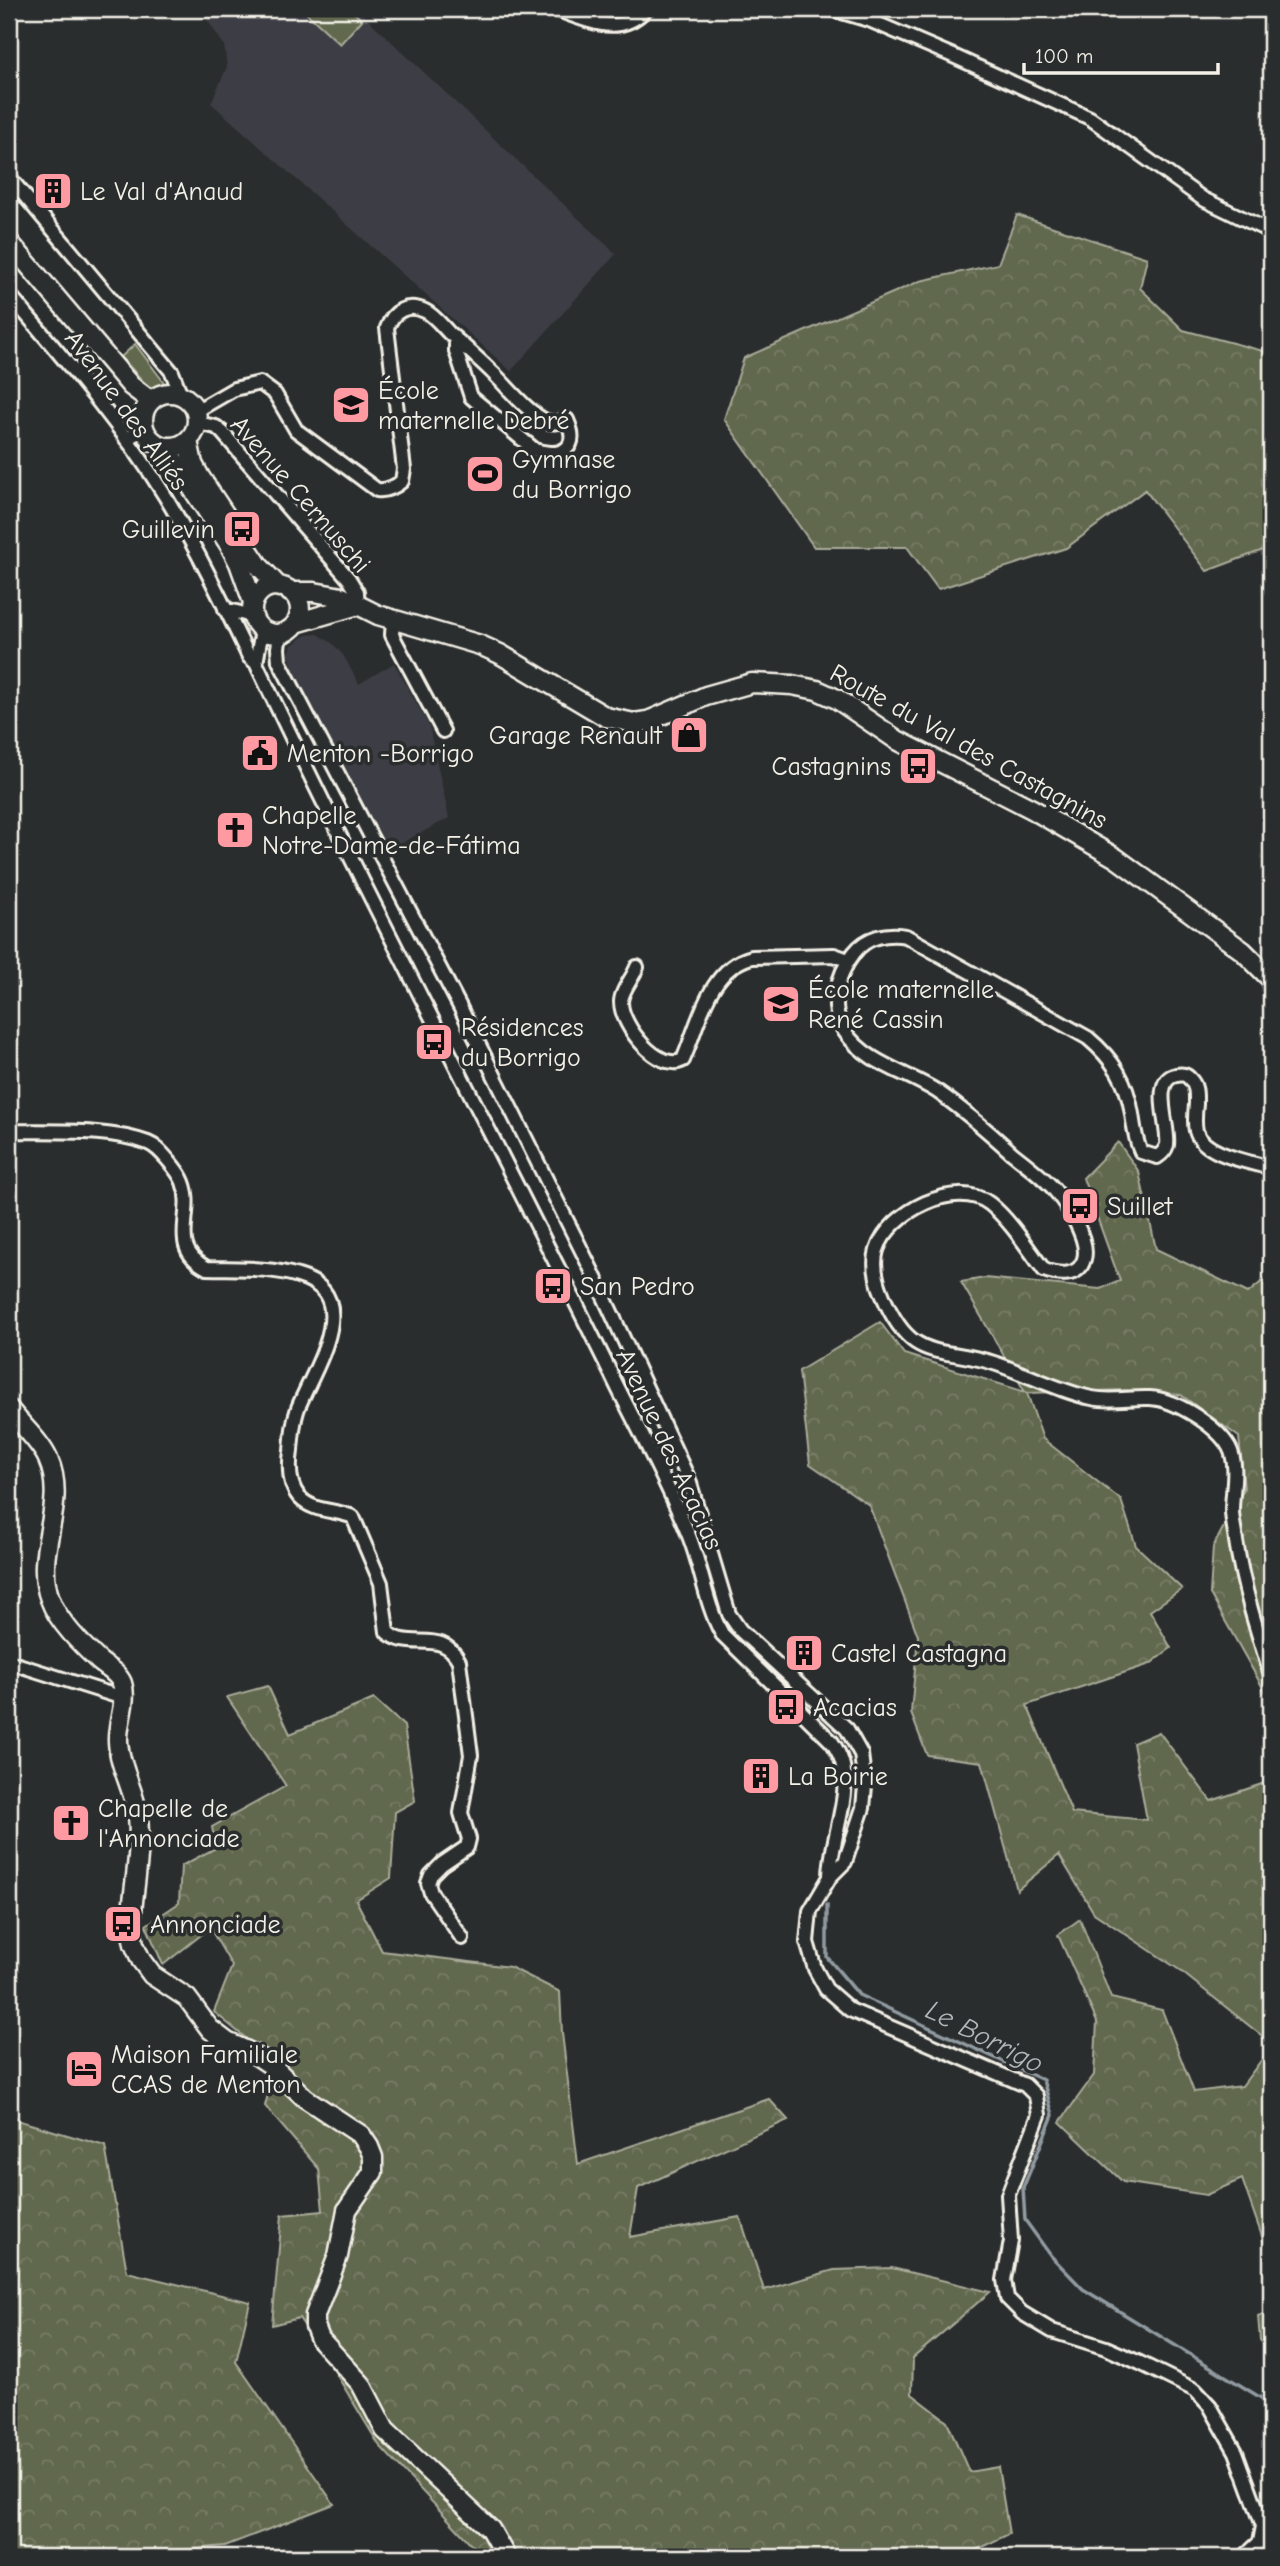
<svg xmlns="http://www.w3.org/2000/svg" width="1280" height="2566" font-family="'Comic Neue',sans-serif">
<defs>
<pattern id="forest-crowns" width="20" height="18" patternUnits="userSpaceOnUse" patternTransform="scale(1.75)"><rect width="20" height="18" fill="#61674d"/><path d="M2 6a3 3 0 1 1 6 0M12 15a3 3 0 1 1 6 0" fill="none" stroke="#787d67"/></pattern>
</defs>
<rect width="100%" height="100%" fill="#2a2d2e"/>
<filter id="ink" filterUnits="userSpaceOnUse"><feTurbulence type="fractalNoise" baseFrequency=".0143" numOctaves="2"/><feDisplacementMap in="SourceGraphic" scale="14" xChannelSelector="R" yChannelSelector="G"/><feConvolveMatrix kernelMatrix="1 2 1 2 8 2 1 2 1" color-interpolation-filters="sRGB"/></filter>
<g filter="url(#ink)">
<path fill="#3c3e44" d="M 200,9 L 357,9 L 616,254 L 511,371 L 211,103 L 227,67 L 224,45 Z
M 318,634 L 332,643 L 343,655 L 359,684 L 394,663 L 429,726 L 449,818 L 385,852 L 295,673 L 289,655 L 292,645 L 306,635 Z"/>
<path fill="#61674d" stroke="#aaac9a" stroke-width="2" d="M 302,9 L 350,9 L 362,20 L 340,44 Z
M 135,344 L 166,385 L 151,390 L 121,357 Z"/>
<path fill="url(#forest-crowns)" stroke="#aaac9a" stroke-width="2" d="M 1237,9 L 1271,9 L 1271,20 Z
M 1017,215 L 1147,258 L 1140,288 L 1183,330 L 1271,353 L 1271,547 L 1207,571 L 1145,490 L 1066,548 L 938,589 L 907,547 L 814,547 L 724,419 L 744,358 L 920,281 L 998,264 Z
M 1118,1142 L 1139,1172 L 1156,1249 L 1248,1293 L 1271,1274 L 1271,1698 L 1267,1695 L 1210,1594 L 1213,1547 L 1244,1489 L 1239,1437 L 1181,1395 L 1126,1390 L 1027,1393 L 1043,1439 L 1121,1500 L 1136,1546 L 1182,1589 L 1150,1611 L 1171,1648 L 1150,1664 L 1027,1705 L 1072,1813 L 1147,1820 L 1133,1743 L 1159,1732 L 1211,1801 L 1271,1781 L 1271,2043 L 1178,1969 L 1094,1913 L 1059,1855 L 1017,1890 L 982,1762 L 927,1755 L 911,1713 L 918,1636 L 869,1505 L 810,1464 L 799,1371 L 880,1322 L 904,1354 L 1025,1392 L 961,1282 L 985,1278 L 1100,1289 L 1120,1281 L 1083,1178 Z
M 268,1686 L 290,1734 L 374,1699 L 404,1726 L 415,1801 L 395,1812 L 391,1878 L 356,1900 L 382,1951 L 510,1967 L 560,1992 L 562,2033 L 578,2164 L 769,2099 L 788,2120 L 638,2188 L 630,2237 L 740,2217 L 764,2290 L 834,2270 L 892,2268 L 990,2292 L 913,2358 L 912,2394 L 947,2421 L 969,2472 L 998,2467 L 1009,2534 L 961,2557 L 478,2557 L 474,2547 L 379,2445 L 327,2359 L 299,2318 L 272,2325 L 282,2215 L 323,2211 L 319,2169 L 265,2106 L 276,2063 L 214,2012 L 232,1966 L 210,1928 L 163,1965 L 146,1925 L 179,1903 L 181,1866 L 216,1848 L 212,1827 L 286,1786 L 227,1697 Z
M 1080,1919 L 1111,1998 L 1162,2010 L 1194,2092 L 1242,2086 L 1271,2047 L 1271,2254 L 1264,2242 L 1242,2179 L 1206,2195 L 1123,2182 L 1060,2122 L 1094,2075 L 1097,2022 L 1058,1935 Z
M 9,2112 L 20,2121 L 105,2146 L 127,2272 L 250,2302 L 236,2362 L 334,2504 L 225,2546 L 111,2557 L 9,2557 Z
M 1271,2311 L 1271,2351 L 1260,2340 L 1258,2316 Z"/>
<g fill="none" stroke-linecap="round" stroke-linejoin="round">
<path stroke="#919ba1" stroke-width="3.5" d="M 827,1905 L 827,1957 L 859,1995 L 1043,2080 L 1053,2115 L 1023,2188 L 1025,2220 L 1051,2256 L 1083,2289 L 1271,2404"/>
<g stroke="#f4f1e8" stroke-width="18">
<path id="street" d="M 554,9 C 587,19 618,39 646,9
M 832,9 L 869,20 L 951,55 L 1090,118 L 1203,199 L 1271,232
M 9,177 L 172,372 L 181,395
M 9,294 C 64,359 120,423 165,496 C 196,547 223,603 249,657 L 256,663 C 372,908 500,1147 619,1390 C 643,1438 669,1486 689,1536 C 702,1568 705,1603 722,1634 L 832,1742 C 836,1748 840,1755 842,1762 C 852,1796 830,1840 830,1877
M 196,411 L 234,389 L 260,383 L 275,394 L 296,430 L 377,490 C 387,491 394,488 402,481 L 404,469 L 387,328 C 393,311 407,303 425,311 C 434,315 442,326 449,333 C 464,346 479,359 493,373 C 508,387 528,413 546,421 C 553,424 560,422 567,420 C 580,449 562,458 535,450 L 471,397 L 456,351 L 456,339
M 198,423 L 216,427 L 222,432 L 349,579 L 357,592 L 358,605
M 126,439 L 144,429
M 225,609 L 252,616
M 393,620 L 392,635 L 443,731
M 280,634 L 278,648 L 279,661 L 460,1007 L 592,1271 L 689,1480 L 729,1614 L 740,1630 L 847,1729 L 861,1754 L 865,1786 L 863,1808 L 845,1862 L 830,1877 L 810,1911 L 807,1942 L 815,1969 L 826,1989 L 850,2010 L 1025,2085 L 1036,2096 L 1039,2115 L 1008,2195 L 1011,2241 L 1004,2280 L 1007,2298 L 1022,2313 L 1052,2331 L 1106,2348 L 1140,2363 L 1195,2390 L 1210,2406 L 1236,2452 L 1263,2526 L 1260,2542 L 1244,2557
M 256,663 L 262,630
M 637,967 C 633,978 621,991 621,1002 C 621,1026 659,1073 683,1060 C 699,1024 708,968 752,957 L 834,955 L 848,960
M 9,1131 C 51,1132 108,1128 148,1143 C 156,1146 162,1153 168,1160 C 173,1166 180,1174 183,1182 C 196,1215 166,1247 207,1268 C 236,1269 270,1267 298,1276 C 365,1295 313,1370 298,1408 C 293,1422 292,1436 291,1451 C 289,1465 289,1485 299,1497 C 314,1513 335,1509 353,1517 L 381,1583 L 387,1632 C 411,1653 441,1627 459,1661 L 471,1755 L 461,1813 L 469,1839 L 467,1847 L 442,1864 L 431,1875 L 428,1883 L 431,1893 L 462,1938
M 1271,1168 C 1250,1162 1203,1155 1196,1131 C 1194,1123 1195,1113 1196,1104 C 1196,1095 1197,1086 1190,1079 C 1186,1074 1182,1074 1176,1075 C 1150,1080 1170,1128 1167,1145 C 1165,1151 1162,1154 1157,1157 L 1141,1152 C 1135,1140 1134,1127 1132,1114 C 1127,1081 1113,1059 1088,1038 L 906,936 C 887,932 866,937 854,953 C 837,975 828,1007 845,1032 C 867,1064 907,1072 938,1092 C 964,1110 989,1132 1012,1153 C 1026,1164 1041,1175 1053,1188 C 1065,1202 1090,1239 1084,1259 C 1079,1278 1058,1275 1044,1270 C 1028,1249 1011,1221 990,1204 C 956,1178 889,1212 877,1250 C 872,1266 877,1282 883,1296 C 912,1365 939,1345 997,1364 C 1026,1374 1064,1393 1092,1398 C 1112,1402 1131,1397 1150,1398 C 1175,1399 1217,1426 1229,1447 C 1239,1465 1232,1491 1232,1510 C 1232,1520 1235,1531 1236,1541 C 1243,1587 1257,1631 1271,1675
M 9,1662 L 123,1698"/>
</g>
<g stroke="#f4f1e8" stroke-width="23">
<path id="secondary" d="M 9,242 L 131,386 L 151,401
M143 420a27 27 0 1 1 54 0a27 27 0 1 1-54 0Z
M 188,441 L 193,464 L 200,477 L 259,566 L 279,587
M 165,447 L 229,544 L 239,563 L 253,602
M252 610a24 24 0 1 1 48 0a24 24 0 1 1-48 0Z
M 290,592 L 314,592 L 342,597 L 378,615 L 480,645 L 500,654 L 606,717 L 634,723 L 648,721 L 706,696 L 752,683 L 792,685 L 817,690 L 837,699 L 897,740 L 1032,809 L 1116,858 L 1243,951 L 1271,979
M 296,623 L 358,605
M 9,1409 C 21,1425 40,1441 48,1459 C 69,1506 32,1551 50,1599 C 58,1622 82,1645 99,1661 C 107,1668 118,1673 122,1683 C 128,1700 117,1723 118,1741 C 119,1767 135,1791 138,1817 C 142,1854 132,1892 131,1928 L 134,1944 L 141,1960 L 152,1975 L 187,1998 L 210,2029 L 227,2042 L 256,2055 L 271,2065 L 305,2098 L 361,2135 L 369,2147 L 373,2157 L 373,2172 L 347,2210 L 338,2256 L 315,2315 L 315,2326 L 320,2339 L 361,2384 L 385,2430 L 490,2529 L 506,2557"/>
</g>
<use href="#street" stroke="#2a2d2e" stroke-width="12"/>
<use href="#secondary" stroke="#2a2d2e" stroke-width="18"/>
</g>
</g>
<defs>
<g id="building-square" transform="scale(2.0125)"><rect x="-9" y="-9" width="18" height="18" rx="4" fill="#ff9aa2" stroke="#2a2d2e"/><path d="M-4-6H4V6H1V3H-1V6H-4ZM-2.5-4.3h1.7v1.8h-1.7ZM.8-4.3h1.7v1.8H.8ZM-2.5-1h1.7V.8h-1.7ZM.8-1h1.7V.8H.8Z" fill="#111"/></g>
<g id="school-square" transform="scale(2.0125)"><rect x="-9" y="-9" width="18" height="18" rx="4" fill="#ff9aa2" stroke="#2a2d2e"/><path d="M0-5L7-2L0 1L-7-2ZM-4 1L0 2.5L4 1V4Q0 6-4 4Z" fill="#111"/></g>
<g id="stadium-square" transform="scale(2.0125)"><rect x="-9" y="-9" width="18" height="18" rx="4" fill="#ff9aa2" stroke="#2a2d2e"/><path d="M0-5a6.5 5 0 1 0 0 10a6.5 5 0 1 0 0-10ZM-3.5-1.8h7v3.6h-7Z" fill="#111"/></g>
<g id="bus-square" transform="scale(2.0125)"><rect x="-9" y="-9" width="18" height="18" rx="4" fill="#ff9aa2" stroke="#2a2d2e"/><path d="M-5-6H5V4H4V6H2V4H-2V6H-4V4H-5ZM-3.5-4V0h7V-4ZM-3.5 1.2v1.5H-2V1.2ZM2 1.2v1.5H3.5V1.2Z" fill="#111"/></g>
<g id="shop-square" transform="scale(2.0125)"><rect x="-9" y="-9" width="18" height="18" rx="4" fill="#ff9aa2" stroke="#2a2d2e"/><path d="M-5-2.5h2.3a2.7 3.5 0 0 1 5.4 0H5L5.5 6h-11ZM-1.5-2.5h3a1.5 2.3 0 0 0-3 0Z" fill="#111"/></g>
<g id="civic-square" transform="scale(2.0125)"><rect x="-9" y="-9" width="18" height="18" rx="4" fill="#ff9aa2" stroke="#2a2d2e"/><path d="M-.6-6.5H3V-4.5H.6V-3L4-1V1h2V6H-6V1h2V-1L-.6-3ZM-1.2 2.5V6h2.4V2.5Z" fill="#111"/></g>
<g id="church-square" transform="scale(2.0125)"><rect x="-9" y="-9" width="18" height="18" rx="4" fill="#ff9aa2" stroke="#2a2d2e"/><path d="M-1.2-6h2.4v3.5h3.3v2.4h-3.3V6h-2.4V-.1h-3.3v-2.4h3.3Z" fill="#111"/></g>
<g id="hotel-square" transform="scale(2.0125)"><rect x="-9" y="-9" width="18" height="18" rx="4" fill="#ff9aa2" stroke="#2a2d2e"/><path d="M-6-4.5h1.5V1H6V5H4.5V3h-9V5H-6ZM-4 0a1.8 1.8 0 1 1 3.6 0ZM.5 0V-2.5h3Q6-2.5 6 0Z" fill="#111"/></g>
</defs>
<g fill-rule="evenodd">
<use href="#building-square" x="53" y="191"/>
<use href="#school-square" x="351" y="405"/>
<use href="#stadium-square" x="485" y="474"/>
<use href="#bus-square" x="242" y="529"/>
<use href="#shop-square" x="689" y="735"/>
<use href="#civic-square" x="260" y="753"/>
<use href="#bus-square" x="918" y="766"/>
<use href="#church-square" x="235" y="830"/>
<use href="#school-square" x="781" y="1004"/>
<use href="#bus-square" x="434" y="1042"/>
<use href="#bus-square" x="1080" y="1206"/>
<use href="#bus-square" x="553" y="1286"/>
<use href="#building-square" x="804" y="1653"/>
<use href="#bus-square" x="786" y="1707"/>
<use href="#building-square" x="761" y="1776"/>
<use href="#church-square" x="71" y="1823"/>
<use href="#bus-square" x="123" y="1924"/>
<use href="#hotel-square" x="84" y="2069"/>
</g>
<g text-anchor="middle" stroke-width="7" stroke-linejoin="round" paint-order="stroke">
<g font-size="26" fill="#f4f1e8" stroke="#2a2d2e" text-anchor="start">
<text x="80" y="200">Le Val d'Anaud</text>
<text x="378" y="399">École<tspan x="378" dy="30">maternelle Debré</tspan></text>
<text x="512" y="468">Gymnase<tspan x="512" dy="30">du Borrigo</tspan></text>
<text x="215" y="538" text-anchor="end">Guillevin</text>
<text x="662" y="744" text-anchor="end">Garage Renault</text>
<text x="287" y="762">Menton -Borrigo</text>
<text x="891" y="775" text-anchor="end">Castagnins</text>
<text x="262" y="824">Chapelle<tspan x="262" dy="30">Notre-Dame-de-Fátima</tspan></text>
<text x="808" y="998">École maternelle<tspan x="808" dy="30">René Cassin</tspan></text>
<text x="461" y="1036">Résidences<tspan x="461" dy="30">du Borrigo</tspan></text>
<text x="1107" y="1215">Suillet</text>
<text x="580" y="1295">San Pedro</text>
<text x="831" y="1662">Castel Castagna</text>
<text x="813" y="1716">Acacias</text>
<text x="788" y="1785">La Boirie</text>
<text x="98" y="1817">Chapelle de<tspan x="98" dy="30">l'Annonciade</tspan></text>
<text x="150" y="1933">Annonciade</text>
<text x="111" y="2063">Maison Familiale<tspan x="111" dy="30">CCAS de Menton</tspan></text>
</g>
<g font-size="26" fill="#f4f1e8" stroke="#2a2d2e">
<text transform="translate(127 410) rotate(54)" y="9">Avenue des Alliés</text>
<text transform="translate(301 494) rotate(49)" y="9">Avenue Cernuschi</text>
<text transform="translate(969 746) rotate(29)" y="9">Route du Val des Castagnins</text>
<text transform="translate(670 1449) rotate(65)" y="9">Avenue des Acacias</text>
</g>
<g font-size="28" font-style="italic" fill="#b2b7b9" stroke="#2a2d2e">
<text transform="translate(985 2036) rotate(27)" y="10">Le Borrigo</text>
</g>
</g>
<rect width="1280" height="2566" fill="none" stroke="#2a2d2e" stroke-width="35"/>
<rect x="18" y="18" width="1245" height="2531" fill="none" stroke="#f4f1e8" stroke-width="2.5" filter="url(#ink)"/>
<path d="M1024 63v10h194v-10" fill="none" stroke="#f4f1e8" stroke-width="3.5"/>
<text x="1035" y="63" font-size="21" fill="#f4f1e8" stroke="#2a2d2e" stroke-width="5" paint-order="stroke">100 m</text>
</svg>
